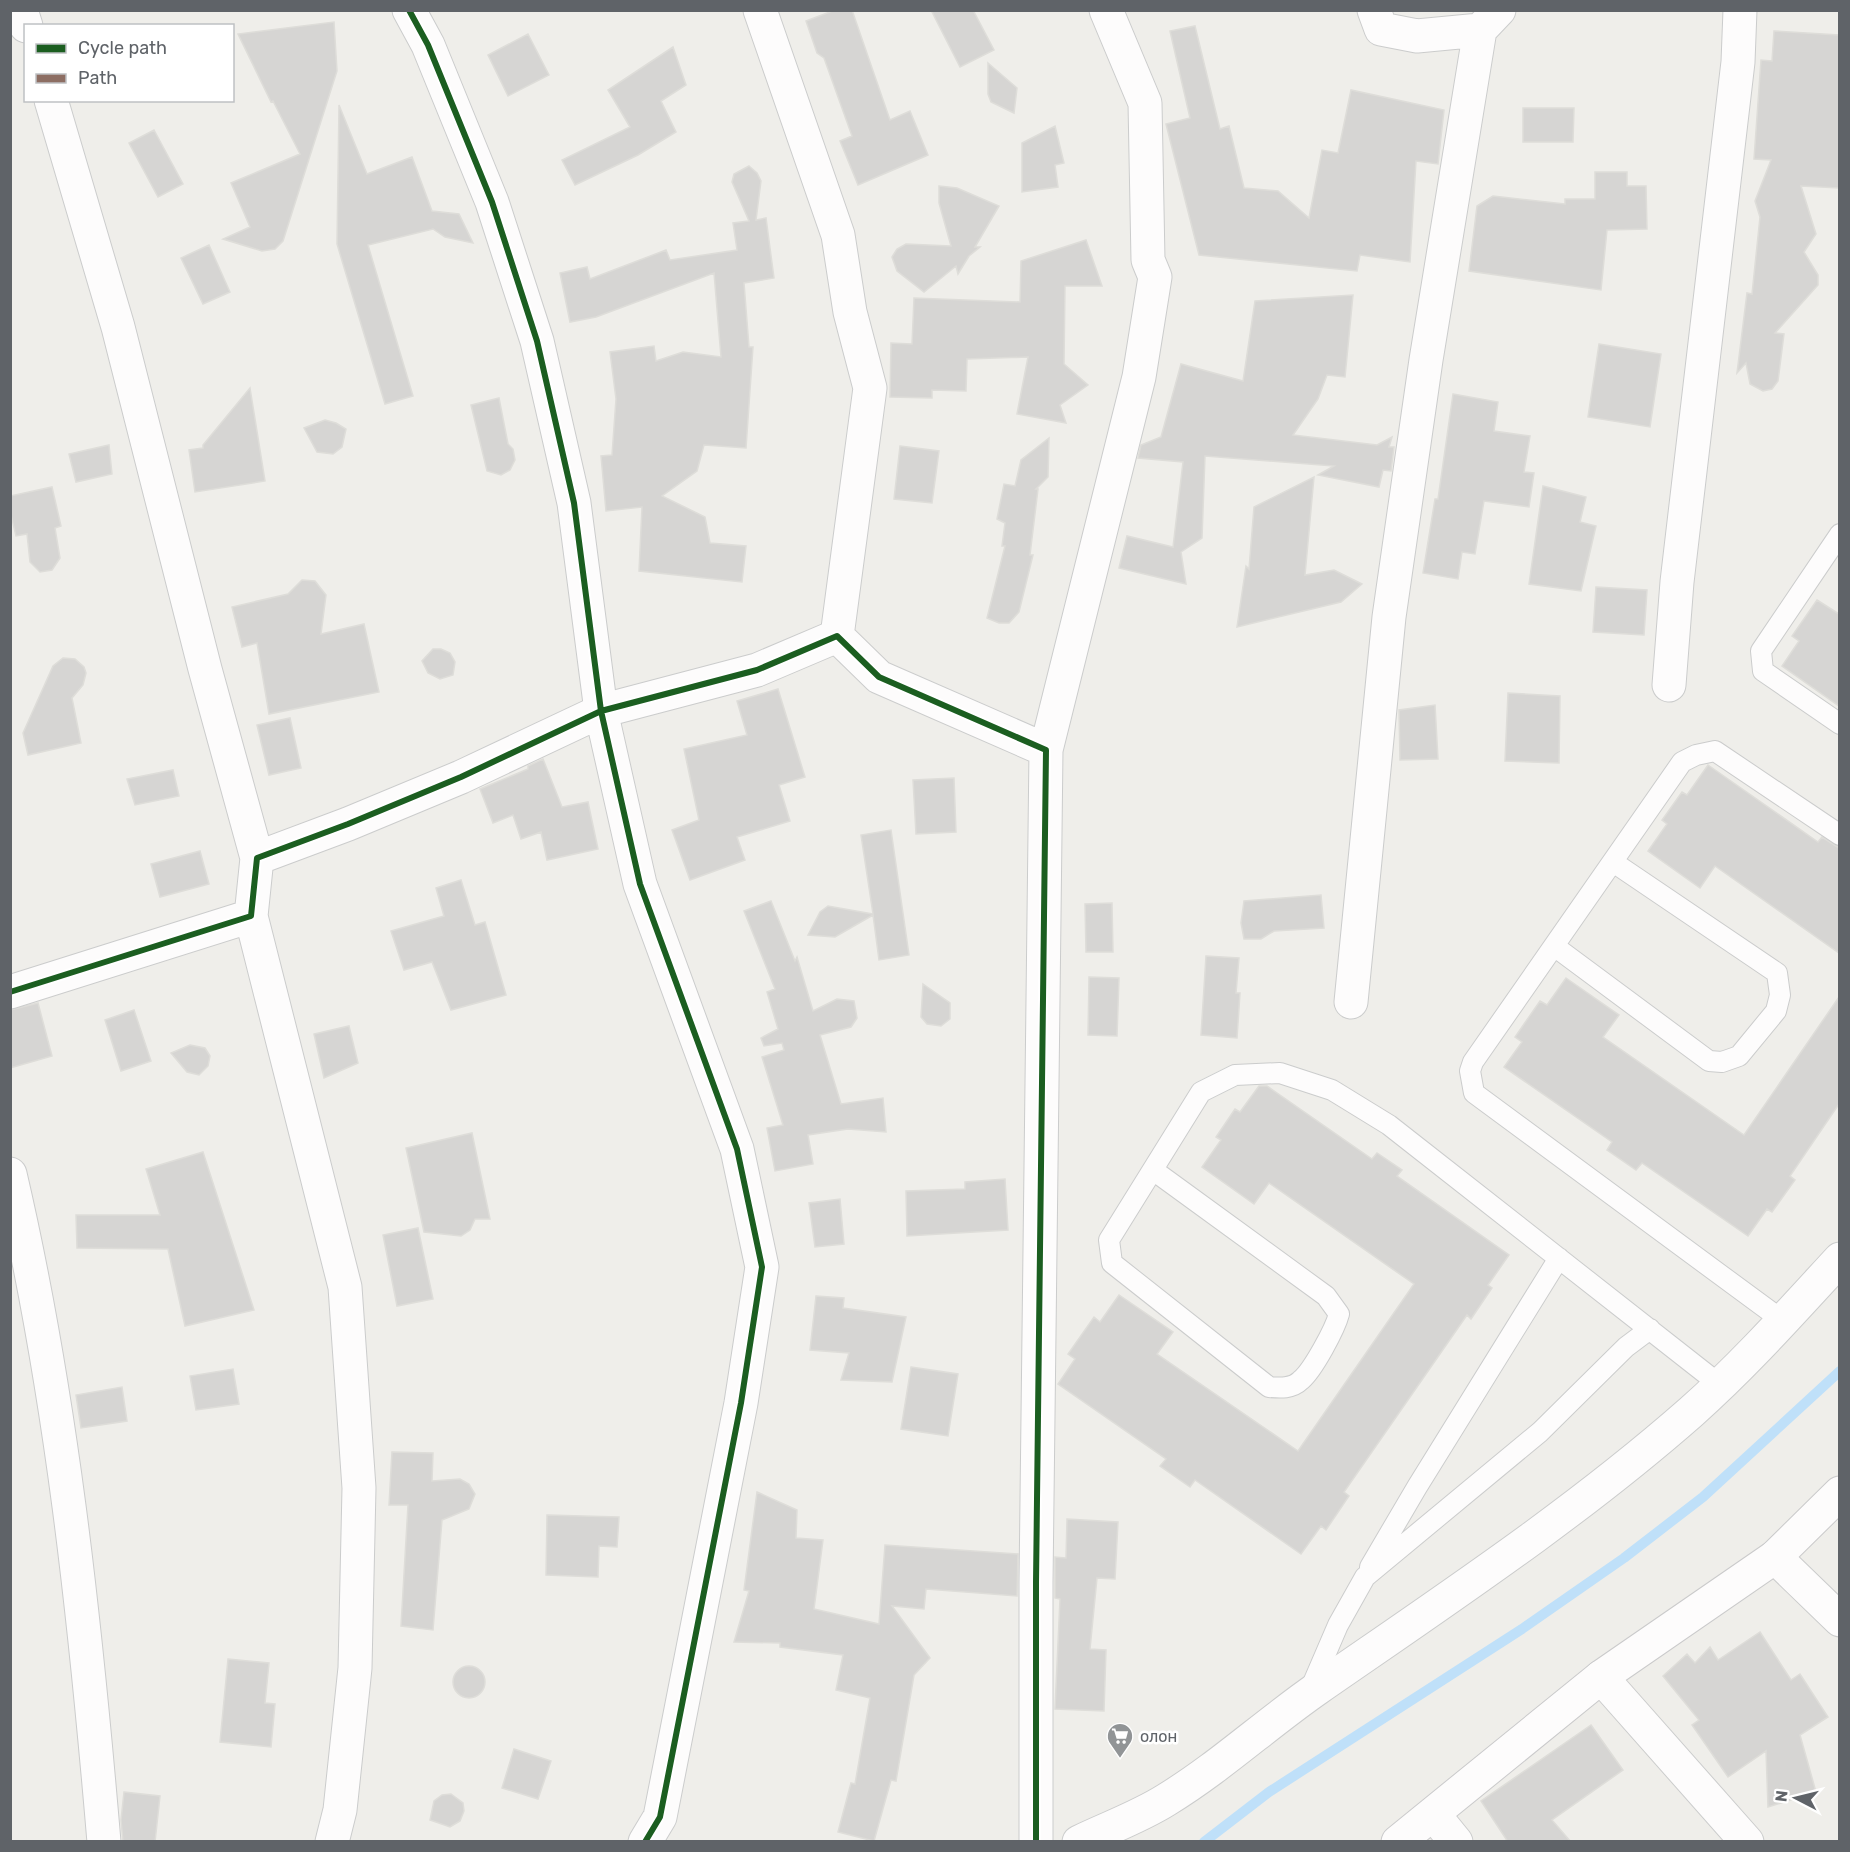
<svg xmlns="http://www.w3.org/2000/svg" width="1850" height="1852" font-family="Rubik,sans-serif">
<rect width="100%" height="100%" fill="#efeeea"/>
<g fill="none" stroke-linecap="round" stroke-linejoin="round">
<path stroke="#bfe0f9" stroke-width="10" d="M 1204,1842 L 1269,1792 L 1522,1629 L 1624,1558 L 1703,1497 L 1840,1371"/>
</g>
<path fill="#d6d5d3" stroke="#deddd9" stroke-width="1.5" d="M 835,10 L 852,10 L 890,120 L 910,111 L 928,155 L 858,185 L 840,141 L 852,136 L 824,58 L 817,53 L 806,21 Z
M 931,10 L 973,10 L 994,50 L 960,67 Z
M 334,22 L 337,71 L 283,241 L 275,249 L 262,251 L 223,239 L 250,227 L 231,183 L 300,154 L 273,101 L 271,102 L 238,34 Z
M 1195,26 L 1220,129 L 1229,126 L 1244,188 L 1278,191 L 1309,218 L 1322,150 L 1338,153 L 1351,90 L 1444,110 L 1438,164 L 1416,161 L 1410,262 L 1360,255 L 1357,271 L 1199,255 L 1166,124 L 1190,118 L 1170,31 Z
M 1774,31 L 1839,35 L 1839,188 L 1801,186 L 1816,234 L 1804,252 L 1818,275 L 1818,285 L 1775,333 L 1784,334 L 1778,381 L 1772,389 L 1763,391 L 1750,384 L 1746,363 L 1737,373 L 1747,293 L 1752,294 L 1760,217 L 1755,201 L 1771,160 L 1754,159 L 1761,60 L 1772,61 Z
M 528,34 L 549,75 L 508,96 L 488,55 Z
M 673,47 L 686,85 L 661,101 L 676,132 L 638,155 L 575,185 L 562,160 L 630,127 L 608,90 Z
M 988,63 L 1017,88 L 1014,113 L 991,102 L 988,94 Z
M 339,105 L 367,174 L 412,157 L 432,211 L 459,214 L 473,243 L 445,237 L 433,229 L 368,245 L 413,396 L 385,404 L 337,244 Z
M 1523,108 L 1574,108 L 1573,142 L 1523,142 Z
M 1055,126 L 1064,163 L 1055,165 L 1058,187 L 1022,192 L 1022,143 Z
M 154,130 L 183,184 L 158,197 L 129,143 Z
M 749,166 L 757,173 L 761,181 L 756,220 L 766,218 L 774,278 L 744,283 L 749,347 L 753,347 L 746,448 L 704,445 L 697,471 L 662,496 L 705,517 L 710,543 L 746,546 L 742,582 L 639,571 L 642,507 L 606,511 L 601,456 L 612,455 L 616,399 L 610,352 L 654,346 L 656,361 L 683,352 L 721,357 L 714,273 L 596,317 L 570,322 L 560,273 L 587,267 L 590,279 L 666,250 L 670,260 L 737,250 L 733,223 L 749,221 L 732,182 L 734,174 Z
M 1595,172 L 1627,172 L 1627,186 L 1646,186 L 1647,229 L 1607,230 L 1601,290 L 1469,271 L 1477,206 L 1493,196 L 1565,204 L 1565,199 L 1595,199 Z
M 939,186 L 957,188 L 999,206 L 975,247 L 980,247 L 969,256 L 958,274 L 956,266 L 924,292 L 897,271 L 892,257 L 897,249 L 906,244 L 951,246 L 939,203 Z
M 1086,240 L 1102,286 L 1065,286 L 1064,364 L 1088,385 L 1060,405 L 1066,423 L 1017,414 L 1028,357 L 967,359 L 966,391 L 932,390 L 932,398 L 890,397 L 891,343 L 912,344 L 914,298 L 1020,302 L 1021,261 Z
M 209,245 L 230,292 L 203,304 L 181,258 Z
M 1353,295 L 1345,377 L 1327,375 L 1318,399 L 1293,435 L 1377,445 L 1392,437 L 1389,447 L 1394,447 L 1391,471 L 1383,470 L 1379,487 L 1318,475 L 1334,466 L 1205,456 L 1202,538 L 1181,552 L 1186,584 L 1119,568 L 1127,536 L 1173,547 L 1183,462 L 1138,458 L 1141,445 L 1161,437 L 1181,364 L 1243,381 L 1255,301 Z
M 1599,344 L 1661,354 L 1650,427 L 1588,417 Z
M 250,388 L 265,481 L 195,492 L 189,450 L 203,448 L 203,445 Z
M 1453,394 L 1498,402 L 1494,431 L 1530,436 L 1524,472 L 1534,473 L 1529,507 L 1484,501 L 1475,554 L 1462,552 L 1458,579 L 1423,573 L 1435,499 L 1438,499 Z
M 499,398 L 508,444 L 513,449 L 515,460 L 510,470 L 501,475 L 487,471 L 471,405 Z
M 325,420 L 336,423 L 346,429 L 342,447 L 333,454 L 317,452 L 304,428 Z
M 1049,438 L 1048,477 L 1036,489 L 1038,489 L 1030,555 L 1033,555 L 1019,612 L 1009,623 L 999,623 L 987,618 L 1005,546 L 1002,546 L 1005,523 L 997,519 L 1004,484 L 1015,486 L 1021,460 Z
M 109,445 L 112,474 L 76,482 L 69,454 Z
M 900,446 L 939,451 L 932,503 L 894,499 Z
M 1314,477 L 1305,575 L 1334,570 L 1362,584 L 1341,602 L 1237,627 L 1246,566 L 1249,569 L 1254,507 Z
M 1543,486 L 1586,497 L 1580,522 L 1596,526 L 1581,591 L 1529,584 Z
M 52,487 L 61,526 L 55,528 L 60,558 L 52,570 L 40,572 L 30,562 L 27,534 L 16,536 L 10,511 L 10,496 Z
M 302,580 L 315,581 L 326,595 L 321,634 L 364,624 L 379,692 L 269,714 L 257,643 L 242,647 L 232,607 L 288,594 Z
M 1596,587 L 1647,590 L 1644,635 L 1593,632 Z
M 1817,600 L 1839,614 L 1839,706 L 1782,666 L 1799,641 L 1792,636 Z
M 433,649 L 441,649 L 450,653 L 455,662 L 453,675 L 440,679 L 428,673 L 422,661 Z
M 63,658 L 75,659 L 84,667 L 86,673 L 83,685 L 72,698 L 81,743 L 28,755 L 23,733 L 53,666 Z
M 778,689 L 805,777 L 779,785 L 790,821 L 737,837 L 745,860 L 690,880 L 672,830 L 699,820 L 684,749 L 747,735 L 737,701 Z
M 1508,693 L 1560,696 L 1559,763 L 1505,761 Z
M 1435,705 L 1438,759 L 1400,760 L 1399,710 Z
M 290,718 L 301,768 L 269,775 L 257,725 Z
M 543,759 L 562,807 L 588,802 L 598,849 L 547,860 L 541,832 L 521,839 L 513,815 L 493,823 L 480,789 L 528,769 L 528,766 Z
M 1708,765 L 1818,842 L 1822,837 L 1839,848 L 1839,953 L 1715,866 L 1700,888 L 1648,851 L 1667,824 L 1662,820 L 1682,792 L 1687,795 Z
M 173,770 L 179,796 L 135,805 L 127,779 Z
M 954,778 L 956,832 L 916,834 L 913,780 Z
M 891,830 L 909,955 L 879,960 L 873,915 L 835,937 L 808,935 L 820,912 L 828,906 L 873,914 L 861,835 Z
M 200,851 L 209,884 L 160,897 L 151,864 Z
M 461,880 L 475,925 L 485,922 L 506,995 L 451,1010 L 432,962 L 404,970 L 391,931 L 444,916 L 436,888 Z
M 1321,895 L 1324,928 L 1274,931 L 1261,939 L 1244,939 L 1241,923 L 1244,901 Z
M 771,901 L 795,961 L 797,957 L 813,1011 L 837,999 L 854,1001 L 857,1018 L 851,1027 L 820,1035 L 841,1104 L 883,1098 L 886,1132 L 848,1129 L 808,1135 L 813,1164 L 775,1171 L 767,1128 L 783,1125 L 762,1057 L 784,1050 L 782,1043 L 764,1046 L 761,1038 L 778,1029 L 767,992 L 775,989 L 744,911 Z
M 1112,903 L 1113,952 L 1086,952 L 1085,904 Z
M 1206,956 L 1239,958 L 1236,993 L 1240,993 L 1237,1038 L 1201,1035 Z
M 1089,977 L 1119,978 L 1117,1036 L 1088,1035 Z
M 1566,978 L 1619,1015 L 1603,1037 L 1744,1135 L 1839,997 L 1839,1104 L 1790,1176 L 1795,1180 L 1772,1212 L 1767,1209 L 1748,1236 L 1642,1163 L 1636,1170 L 1607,1150 L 1612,1142 L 1504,1067 L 1522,1042 L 1515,1037 L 1540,1001 L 1547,1005 Z
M 923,984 L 950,1003 L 950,1019 L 941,1026 L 927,1024 L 921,1017 Z
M 38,1003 L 52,1056 L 10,1068 L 10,1010 Z
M 134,1010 L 151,1061 L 121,1071 L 105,1020 Z
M 349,1026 L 358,1063 L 324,1078 L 314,1034 Z
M 190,1045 L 205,1048 L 210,1056 L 208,1066 L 199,1075 L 187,1072 L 171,1053 Z
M 1259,1086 L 1267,1086 L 1372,1159 L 1377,1153 L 1402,1170 L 1397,1176 L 1509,1255 L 1488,1285 L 1492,1288 L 1471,1319 L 1467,1315 L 1344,1492 L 1349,1496 L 1326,1530 L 1321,1526 L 1301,1554 L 1195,1480 L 1190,1487 L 1160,1466 L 1166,1459 L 1058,1384 L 1075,1359 L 1068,1354 L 1094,1317 L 1100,1322 L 1119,1295 L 1173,1332 L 1157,1354 L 1298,1451 L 1414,1284 L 1269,1183 L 1254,1204 L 1202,1167 L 1221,1140 L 1216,1137 L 1235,1109 L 1240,1112 Z
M 472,1133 L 490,1219 L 475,1219 L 470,1230 L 461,1236 L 424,1232 L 406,1148 Z
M 203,1152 L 254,1310 L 185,1326 L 168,1249 L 77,1248 L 76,1215 L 160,1215 L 146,1169 Z
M 1005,1179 L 1008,1230 L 907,1236 L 906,1191 L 965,1189 L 965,1182 Z
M 840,1199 L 844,1244 L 815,1247 L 809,1203 Z
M 418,1228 L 433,1299 L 397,1306 L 383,1235 Z
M 816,1296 L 844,1298 L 843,1308 L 906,1317 L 892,1382 L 841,1380 L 849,1353 L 810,1350 Z
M 911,1367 L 958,1374 L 948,1436 L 901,1429 Z
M 233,1369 L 239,1404 L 196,1410 L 190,1376 Z
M 122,1387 L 127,1421 L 81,1428 L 76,1395 Z
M 392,1452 L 433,1453 L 432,1481 L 460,1479 L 469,1484 L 475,1494 L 469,1509 L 442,1520 L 433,1630 L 401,1626 L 408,1505 L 389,1505 Z
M 757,1492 L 797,1510 L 796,1538 L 823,1540 L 814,1609 L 879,1624 L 885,1545 L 1018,1554 L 1017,1596 L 926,1589 L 924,1609 L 892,1606 L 930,1658 L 914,1675 L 896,1781 L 891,1780 L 874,1841 L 838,1832 L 851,1783 L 855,1784 L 870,1698 L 836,1690 L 843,1655 L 780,1647 L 780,1643 L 734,1642 L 749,1591 L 744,1590 Z
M 547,1515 L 619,1517 L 617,1547 L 599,1546 L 598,1577 L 546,1575 Z
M 1067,1519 L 1118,1522 L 1115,1579 L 1097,1578 L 1090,1649 L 1106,1650 L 1104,1711 L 1055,1709 L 1060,1599 L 1055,1598 L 1055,1557 L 1066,1558 Z
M 1760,1632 L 1791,1680 L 1800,1674 L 1828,1717 L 1800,1735 L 1816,1792 L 1768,1807 L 1766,1751 L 1728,1777 L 1692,1725 L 1699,1720 L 1663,1676 L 1687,1654 L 1695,1663 L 1710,1647 L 1718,1660 Z
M 228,1659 L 269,1663 L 265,1703 L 275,1704 L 271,1747 L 220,1742 Z
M453 1682a16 16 0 1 1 32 0a16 16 0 1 1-32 0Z
M 1591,1725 L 1623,1770 L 1552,1820 L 1571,1842 L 1508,1842 L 1481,1801 Z
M 514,1749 L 551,1761 L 538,1799 L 502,1788 Z
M 124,1792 L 160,1796 L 155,1842 L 123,1842 L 121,1820 Z
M 451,1794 L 463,1803 L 464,1811 L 460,1821 L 450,1827 L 430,1820 L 434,1801 L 442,1795 Z"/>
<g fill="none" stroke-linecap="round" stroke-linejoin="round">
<g stroke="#cbcccc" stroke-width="22">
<path id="lane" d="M 1840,534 L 1761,651 L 1763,671 L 1840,724
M 1554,946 L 1709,1061 L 1722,1062 L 1739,1056 L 1776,1011 L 1780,995 L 1777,973 L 1613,862
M 1153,1170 L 1326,1296 L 1339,1314 C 1335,1329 1313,1370 1301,1380 C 1292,1389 1280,1388 1269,1387 L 1112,1263 L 1109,1240 L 1201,1092 L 1235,1075 L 1280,1073 L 1332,1090 L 1389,1125 L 1719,1384
M 1783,1321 L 1474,1093 L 1470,1071 L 1473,1062 L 1682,762 L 1696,755 L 1715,751 L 1840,835
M 1370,1567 L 1417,1487 L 1559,1258
M 1310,1690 L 1338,1625 L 1365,1577 L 1540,1432 L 1626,1347 L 1650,1329"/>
</g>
<g stroke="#cbcccc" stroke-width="35">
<path id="street" d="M 21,10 L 26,26
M 409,10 L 428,45 L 492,202 L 537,341 L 574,503 L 601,711 L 640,884 L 737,1149 L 762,1267 L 741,1403 L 660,1817 L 645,1842
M 760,10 L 838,235 L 850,312 L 870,388 L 837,636
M 1374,10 L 1381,29 L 1417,36 L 1480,30
M 51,100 L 118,327 L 205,669 L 257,858
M 1669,685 L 1677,582 L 1738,62 L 1740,10
M 1046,750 L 1139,377 L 1155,277 L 1148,260 L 1145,103 L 1106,10
M 251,916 L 345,1287 L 359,1488 L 355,1668 L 340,1810 L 332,1842
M 10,992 L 251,916 L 257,858 L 348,824 L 461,777 L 601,711 L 757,670 L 837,636 L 879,677 L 1046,750 L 1036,1583 L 1036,1842
M 1351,1002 L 1389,617 L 1426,360 L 1480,30 L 1499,10
M 10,1174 C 61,1393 85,1618 104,1842
M 1775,1557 L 1840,1620
M 1601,1677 L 1747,1842
M 1434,1815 L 1456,1842
M 1079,1842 C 1108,1828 1139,1817 1166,1800 C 1220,1767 1266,1724 1318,1688 C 1445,1600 1575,1514 1691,1412 C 1744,1365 1792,1311 1840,1259"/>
</g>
<g stroke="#cacacb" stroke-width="35">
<path id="secondary" d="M 1398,1842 L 1601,1677 L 1775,1557 L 1840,1493"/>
</g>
<use href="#lane" stroke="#fdfcfc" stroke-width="20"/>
<use href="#street" stroke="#fdfcfc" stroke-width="33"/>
<use href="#secondary" stroke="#fdfcfc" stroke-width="33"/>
<path stroke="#8d6e63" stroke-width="4.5" stroke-dasharray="9 4.5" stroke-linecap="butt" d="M 1745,1842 L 1745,1840"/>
<g stroke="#fff" stroke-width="10">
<path id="cycleway" d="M 409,10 L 428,45 L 492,202 L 537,341 L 574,503 L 601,711 L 640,884 L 737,1149 L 762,1267 L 741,1403 L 660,1817 L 645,1842
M 10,992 L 251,916 L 257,858 L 348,824 L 461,777 L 601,711 L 757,670 L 837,636 L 879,677 L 1046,750 L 1036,1583 L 1036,1842"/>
</g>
<use href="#cycleway" stroke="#1b5e20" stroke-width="6"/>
</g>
<defs>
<g id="supermarket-pin" transform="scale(1.35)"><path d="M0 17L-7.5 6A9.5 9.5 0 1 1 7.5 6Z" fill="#919496" stroke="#fff"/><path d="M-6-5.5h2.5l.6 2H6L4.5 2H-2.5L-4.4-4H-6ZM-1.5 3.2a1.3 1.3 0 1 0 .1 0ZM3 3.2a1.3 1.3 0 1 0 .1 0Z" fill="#fff"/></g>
</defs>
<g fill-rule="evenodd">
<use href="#supermarket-pin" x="1120" y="1736"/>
</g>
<g text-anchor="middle" stroke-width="5" stroke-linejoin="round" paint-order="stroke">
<g font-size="16" fill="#5f6368" stroke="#fff" text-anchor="start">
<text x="1140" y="1742">олон</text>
</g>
</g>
<rect width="1850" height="1852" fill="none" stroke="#5f6368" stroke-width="24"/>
<rect x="24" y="24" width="210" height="78" fill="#ffffff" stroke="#bfc1c3" stroke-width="1.5"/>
<rect x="36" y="44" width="30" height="9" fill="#1b5e20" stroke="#bfc1c3" stroke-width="1.5"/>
<text x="78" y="54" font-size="18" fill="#5f6368">Cycle path</text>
<rect x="36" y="74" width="30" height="9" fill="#8d6e63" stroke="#bfc1c3" stroke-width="1.5"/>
<text x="78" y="84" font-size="18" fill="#5f6368">Path</text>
<g transform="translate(1796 1798) rotate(277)" stroke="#ffffff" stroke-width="4.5" paint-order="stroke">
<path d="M0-4.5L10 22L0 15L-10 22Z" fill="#5f6368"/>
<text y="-9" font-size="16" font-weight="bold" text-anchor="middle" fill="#5f6368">N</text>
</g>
</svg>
